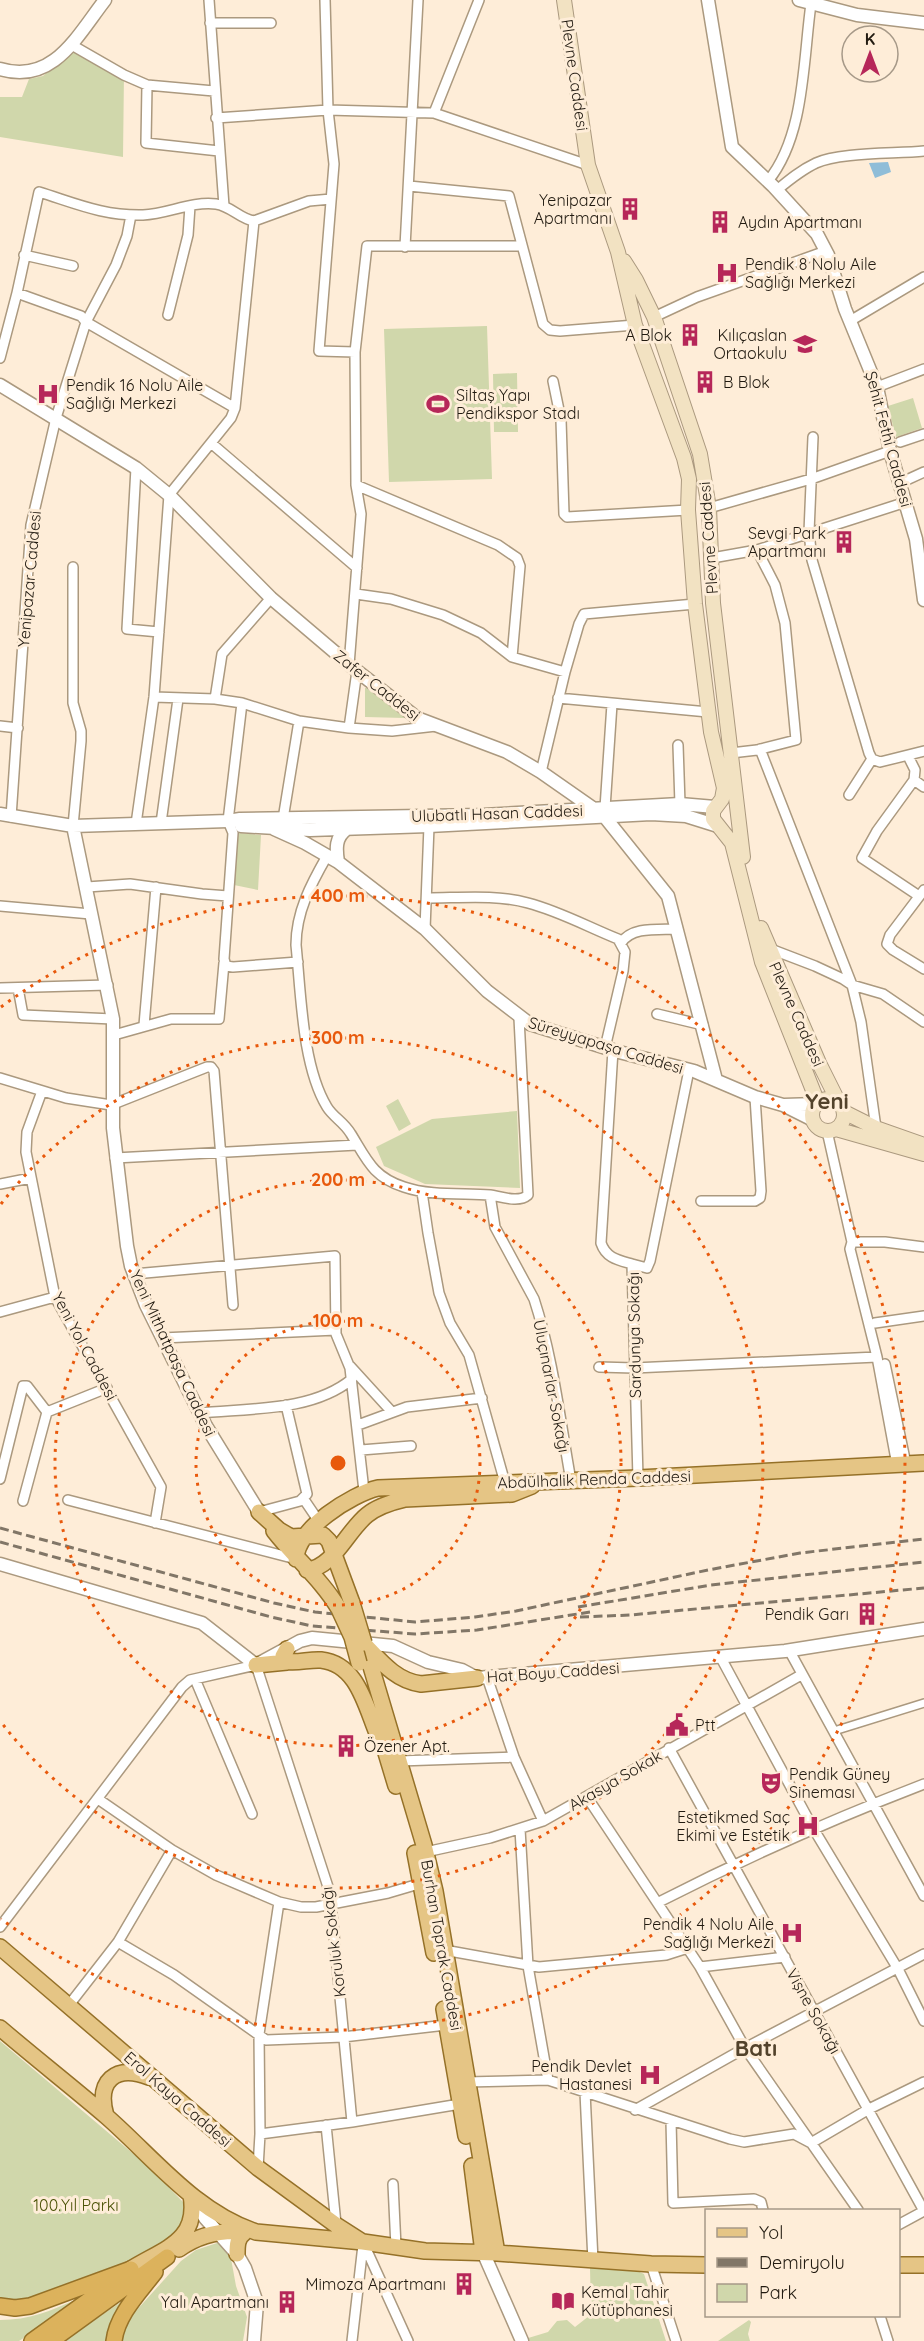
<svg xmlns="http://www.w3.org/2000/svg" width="924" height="2341" font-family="Quicksand,sans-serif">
<rect width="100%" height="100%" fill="#feedd8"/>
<path fill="#d0d7ab" d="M 73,48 L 124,73 L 123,157 L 0,137 L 0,97 L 22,97 L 29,79 L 43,76 Z
M 487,326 L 492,479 L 389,482 L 384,329 Z
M 517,373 L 518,432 L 494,432 L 493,374 Z
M 913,398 L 922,428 L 896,437 L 888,406 Z
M 365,688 L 368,688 L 404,714 L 405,718 L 365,717 Z
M 238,833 L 261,835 L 258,890 L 234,885 Z
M 398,1099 L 411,1124 L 399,1131 L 386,1106 Z
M 517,1111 L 520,1188 L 425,1184 L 384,1166 L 376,1147 L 432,1119 Z
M 0,2041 L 150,2168 L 183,2202 L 187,2208 L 183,2240 L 29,2305 L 0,2306 Z
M 223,2241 L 228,2242 L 236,2286 L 247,2317 L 243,2341 L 121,2341 L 126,2322 L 181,2261 L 196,2250 Z
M 590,2268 L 631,2268 L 644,2274 L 666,2341 L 526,2341 L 525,2339 L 548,2332 L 557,2321 L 567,2320 L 575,2327 L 589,2316 L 591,2310 Z
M 136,2292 L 112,2321 L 106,2341 L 63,2341 Z
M 77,2299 L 83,2299 L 19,2341 L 0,2341 L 0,2320 C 29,2320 51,2311 77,2299 Z
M 749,2320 L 751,2322 L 748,2334 L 750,2341 L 718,2341 Z"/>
<path fill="#8fbdd8" d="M 888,162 L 891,172 L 875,178 L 869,163 Z"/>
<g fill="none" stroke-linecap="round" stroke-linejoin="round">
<g stroke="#ab997f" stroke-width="10">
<path id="pedestrian" d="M 834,1731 L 924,1703"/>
</g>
<g stroke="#ab997f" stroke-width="12">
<path id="minor" d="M 209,0 L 224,206
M 325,0 L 328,110 L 334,164 L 319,351 L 355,352
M 210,23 L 271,23
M 70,44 L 124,75 L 147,85 L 214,91
M 147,85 L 146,143 L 219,151
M 434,113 L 479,0
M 216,118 L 328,110 L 434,113 L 588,165
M 768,181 C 805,136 803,60 811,4
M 409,186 L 509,196 L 543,324 L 550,330 L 560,331 L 635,325
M 777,190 C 789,180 801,170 816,163 C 839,152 896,154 924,151
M 405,247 L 418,0
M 24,255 L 73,266
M 17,293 L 81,316 L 86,322 L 235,408
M 168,315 L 188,235 L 190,206
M 654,317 L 697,297 L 826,251
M 850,321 L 924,277
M 0,358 L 17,293 L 39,192 C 75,203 103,216 143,215 C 168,214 191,201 216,204 C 231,206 240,219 254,221
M 553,381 L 561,420 L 564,514 L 567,517 L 688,510
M 877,387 L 924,369
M 813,437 L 809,532 L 812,560 L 869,753 L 872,759 L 880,762 L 924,751
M 900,442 L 924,434
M 211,443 L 357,568
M 136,468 L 127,629 L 159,632
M 900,483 L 924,472
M 356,485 L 498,545 L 517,558 L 520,566 L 512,657
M 709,508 L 811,479 L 890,451
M 712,558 L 757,550 L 906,502
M 73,567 L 73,703 L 81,731 L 81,741 L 73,826
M 356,594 L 391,599 L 443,615 L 481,633 L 512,657 L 565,672
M 349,665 L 361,514 L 356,485 L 355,352 L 367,246 L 522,246
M 154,697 L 215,699 L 242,703 L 299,721 L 349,728 L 357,671
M 558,698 L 708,712
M 215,699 L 222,654 L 271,598
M 242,703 L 228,821 L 233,833 L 224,959 L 226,966 L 233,967 L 298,962
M 0,726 L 18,728
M 349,728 L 392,731 L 436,726
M 678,745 L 680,804
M 760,749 L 852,985 L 861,1022 L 876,1128
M 731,753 L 757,750 L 796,740 L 785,623 L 775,585 L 757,550
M 908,756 L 915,770 L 914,780 L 877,831 L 862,858 L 919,896
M 541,772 L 565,672 L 579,624 L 584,614 L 695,604
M 914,780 L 924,787
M 849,795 L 872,759
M 605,808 L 612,704
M 11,817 L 31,525 L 56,418 L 86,322 L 116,265 L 127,236 L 131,215
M 283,819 L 299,721
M 161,823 L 178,699
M 136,824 L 154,697 L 169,495 L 231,418 L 235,408 L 254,221 L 309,201 L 331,199
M 327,856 C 311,884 296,912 296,945 C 301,993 302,1066 327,1107 C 333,1117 344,1122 351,1134 C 367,1160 373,1177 404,1187 C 430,1196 463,1193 490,1195
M 87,887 L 130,884 L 202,894 L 228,896
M 924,890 L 890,935 L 887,944 L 893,950 L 924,969
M 427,898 C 460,898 495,894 528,903 C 559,911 588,927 618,939 L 625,952 L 623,971 L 605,1048
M 0,906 L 91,914
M 425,929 L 429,826
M 621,943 C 632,926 659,930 677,929
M 768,948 L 815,966 L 843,979 L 852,985 L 883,994 L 924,1022
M 0,988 L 108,985
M 18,988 L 23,1015 L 113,1019
M 657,1014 L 703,1025
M 519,1018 L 528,1195 C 519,1203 502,1197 490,1195 L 495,1227 L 534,1299 C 553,1357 560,1420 571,1481
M 144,1025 L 156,887
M 114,1035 L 171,1019 L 219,1019 L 224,963
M 613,1050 L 601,1243 C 606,1258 618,1260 632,1264
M 0,1078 L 66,1098 L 111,1105 L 207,1067 L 211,1067 L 214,1071 L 233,1305
M 42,1091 L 27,1132 L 26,1152 L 55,1297 L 161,1487 L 155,1523
M 827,1131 L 852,1242 L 850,1249 L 877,1357 L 897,1465
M 115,1158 L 357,1145
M 0,1184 L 31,1178
M 422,1192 L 428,1233 L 439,1293 L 450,1323 L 469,1355 L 505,1483
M 701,1201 L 755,1201 L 760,1198 L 761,1191 L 755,1097
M 852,1242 L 885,1242 L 924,1247
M 134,1274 L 335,1256 L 336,1334 L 350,1368 L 364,1491
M 0,1312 L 55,1297
M 875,1323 L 924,1316
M 162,1338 L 336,1330
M 885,1364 L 906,1464
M 350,1366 L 391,1411
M 599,1367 L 634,1368 L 877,1357
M 199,1413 C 249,1408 312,1412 352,1379
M 358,1425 L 407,1407 L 482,1398
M 361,1450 L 411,1446
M 638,1478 L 632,1264 L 647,1268 L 650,1261 L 689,1070
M 0,1479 L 23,1386 L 27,1386 L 47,1412
M 303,1498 L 320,1523
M 68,1500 L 296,1559
M 23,1501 L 47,1412 L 107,1388
M 259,1512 L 300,1501 L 307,1494 L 286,1405
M 789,1650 L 924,1896
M 721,1658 L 813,1828 L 898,1969 L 924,2021
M 487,1677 L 514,1757 L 543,1821
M 195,1679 L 252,1814
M 669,1748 L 924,2211
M 399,1761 L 514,1757
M 587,1797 L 700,1967 L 745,2048 L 858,2210
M 98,1799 L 172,1850 L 216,1875 L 279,1902 L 301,1907 L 316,1907 L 388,1893 L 422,1883
M 520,1829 L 528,1966 L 548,2080
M 421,1853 L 490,1838 L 543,1821 L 801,1675
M 659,1902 C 745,1858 833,1819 924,1784
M 0,1927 L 182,1687 L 190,1680 L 256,1665 L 330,1893 L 352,2122
M 118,1942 L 174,1975 L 266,2040 L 343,2037 L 446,2025
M 444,1950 L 539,1967 L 666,1955 L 688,1948
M 700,1967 L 785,1957
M 69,2005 L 118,1942 L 172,1850
M 466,2082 L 548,2080 L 730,2139 L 744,2142 L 794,2134 L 811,2143 L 869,2109 L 924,2082
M 585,2092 L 593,2261
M 635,2110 L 745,2048 L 924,1954
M 671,2121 L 673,2203 L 754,2199 L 761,2202 L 763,2210
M 326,2125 L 336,2224
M 260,2134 L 352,2122 L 460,2104
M 258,2168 L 260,2134 L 259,2034 L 279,1902
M 393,2184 L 396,2247
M 898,2225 L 924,2211
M 363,2242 L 408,2341
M 651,2264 L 676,2341
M 880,2316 L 888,2341
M 352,2341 L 363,2245"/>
</g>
<g stroke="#ab997f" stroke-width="15">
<path id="tertiary" d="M 708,0 L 732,147 L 773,186 L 817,234 L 828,255 L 845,309 L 877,387 L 890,451 L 916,539 L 924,600
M 799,0 L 857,15 L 924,23
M 0,69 C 53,85 77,36 105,0
M 0,385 L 136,468 L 169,495 L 271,598 L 357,671 L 417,718 L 507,752 L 541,772 L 604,816 L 668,896 L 716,1080
M 0,814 L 73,826 L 228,821 L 240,819 L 483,815 L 680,804 L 715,807
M 73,826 L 113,1019 L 113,1128 L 127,1246 L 131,1266 L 146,1305 L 206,1426 L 259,1512
M 241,826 L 310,830 L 429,826 L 651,814 L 686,816 L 718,826
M 274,829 L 305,843 L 338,862 L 425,929 L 487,991 L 530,1024 L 619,1052 L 694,1071 L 755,1097 L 783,1105 L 813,1120
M 338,862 C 336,849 335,837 347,829
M 784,1105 L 816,1104
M 0,1564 L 202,1623 L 256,1665 L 300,1641 L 312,1638 L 393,1646 L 428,1662 L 462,1670 L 477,1678 L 785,1651 L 924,1629
M 193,2197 L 205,2218 L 237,2254 L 245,2268 L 257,2303 L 254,2341
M 483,2252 L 522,2341"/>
</g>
<g stroke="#ab997f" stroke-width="16">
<path id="secondary" d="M 564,0 L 588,165 L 618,252 L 635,325 L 684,458 L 689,479 L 688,510 L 695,604 L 711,732 L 724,788 L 722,799 L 713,811 L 713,819 L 732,843 L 762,962 L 818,1103
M 624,261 L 636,280 L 654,317 L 700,454 L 709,508 L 713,603 L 743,857
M 761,928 L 819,1063 L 839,1103
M812 1115a16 16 0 1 1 32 0a16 16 0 1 1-32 0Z
M 844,1112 L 876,1128 L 924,1145
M 836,1129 L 924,1154"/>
</g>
<g stroke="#957128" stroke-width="18">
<path id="primary" d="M 259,1512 L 279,1530 L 291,1537 L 323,1535 L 329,1541 L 352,1603
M 274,1531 C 295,1558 322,1580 339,1609
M 296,1559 C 296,1529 352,1494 378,1488 L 638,1478 L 924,1463
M 307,1570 C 333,1568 347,1531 367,1515 C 378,1506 392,1502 405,1499 L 512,1494 L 532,1486
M 364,1643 L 424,1845 L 435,1891 L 497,2253
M 366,1646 C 382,1663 397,1681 421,1684 L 477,1678
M 287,1649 L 283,1656 L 284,1661 C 296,1664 309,1659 321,1660 C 357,1664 365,1704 377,1733
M 256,1665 L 287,1662
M 377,1723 L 396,1786
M 415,1853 L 434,1953
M 0,1947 L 258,2168 L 336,2225 L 361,2241
M 444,2009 L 466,2136
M 0,2028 C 35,2058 71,2086 106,2116 C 153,2157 195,2212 256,2232 L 363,2242 L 425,2251 L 497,2253 L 651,2264 L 706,2265
M 106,2116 C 96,2081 115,2064 149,2077
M 472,2166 L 483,2252
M 179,2249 C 199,2235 221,2230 244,2232
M 237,2254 C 237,2245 237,2238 245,2232
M 898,2265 L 924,2265
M 131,2269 C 165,2248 199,2241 191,2195"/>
</g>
<g stroke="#957128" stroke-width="18">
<path id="trunk" d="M 0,2306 L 15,2308 L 30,2306 L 131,2269
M 32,2341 L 117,2280
M 51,2341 L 167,2257
M 114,2341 C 117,2315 139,2293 155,2272"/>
</g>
<use href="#pedestrian" stroke="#fff" stroke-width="7"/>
<use href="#minor" stroke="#fff" stroke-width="9"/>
<use href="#tertiary" stroke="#fff" stroke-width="12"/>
<use href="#secondary" stroke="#f2e2c2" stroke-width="14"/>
<use href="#primary" stroke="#e5c585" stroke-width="15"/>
<use href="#trunk" stroke="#dcb25c" stroke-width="15"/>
<path stroke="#817667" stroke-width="3" stroke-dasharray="9 4.5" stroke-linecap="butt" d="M 0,1528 L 274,1603 L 315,1612 L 415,1622 L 475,1617 L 516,1611 L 708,1570 L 800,1553 L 924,1539
M 0,1542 L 271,1617 L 312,1626 L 415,1634 L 477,1630 L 590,1612
M 578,1607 L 711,1585 L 924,1562
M 580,1617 L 630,1615 L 924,1588"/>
<g stroke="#957128" stroke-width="18" stroke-linecap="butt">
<path id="primary-bridge" d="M 352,1603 L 364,1643
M 339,1609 L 352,1637 L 359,1663"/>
</g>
<use href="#primary-bridge" stroke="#e5c585" stroke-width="15"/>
</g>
<g fill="none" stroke="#e8590c" stroke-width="3" stroke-dasharray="3 6">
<circle cx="338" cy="1463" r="142"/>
<circle cx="338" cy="1463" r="283"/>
<path d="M1 1204A425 425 0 1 1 1 1722"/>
<path d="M1 1007A567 567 0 1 1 1 1919"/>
</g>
<defs>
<g id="building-bare" transform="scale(1.8)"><path d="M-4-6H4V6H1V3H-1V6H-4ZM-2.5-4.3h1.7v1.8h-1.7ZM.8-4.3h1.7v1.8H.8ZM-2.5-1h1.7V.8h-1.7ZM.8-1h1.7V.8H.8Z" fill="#b62759" stroke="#feedd8" stroke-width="2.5" paint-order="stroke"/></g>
<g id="hospital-bare" transform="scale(1.8)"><path d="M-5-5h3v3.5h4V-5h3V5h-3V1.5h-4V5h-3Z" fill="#b62759" stroke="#feedd8" stroke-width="2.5" paint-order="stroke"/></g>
<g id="school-bare" transform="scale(1.8)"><path d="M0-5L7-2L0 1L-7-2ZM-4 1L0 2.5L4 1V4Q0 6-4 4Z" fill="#b62759" stroke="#feedd8" stroke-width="2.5" paint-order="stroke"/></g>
<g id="stadium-bare" transform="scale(1.8)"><path d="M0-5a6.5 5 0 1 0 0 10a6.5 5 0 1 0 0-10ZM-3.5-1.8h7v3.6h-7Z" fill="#b62759" stroke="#feedd8" stroke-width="2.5" paint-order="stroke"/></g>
<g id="civic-bare" transform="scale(1.8)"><path d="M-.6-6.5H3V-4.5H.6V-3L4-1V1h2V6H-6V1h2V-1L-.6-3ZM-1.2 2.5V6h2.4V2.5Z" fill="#b62759" stroke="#feedd8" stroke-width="2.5" paint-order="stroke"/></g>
<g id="theatre-bare" transform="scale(1.8)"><path d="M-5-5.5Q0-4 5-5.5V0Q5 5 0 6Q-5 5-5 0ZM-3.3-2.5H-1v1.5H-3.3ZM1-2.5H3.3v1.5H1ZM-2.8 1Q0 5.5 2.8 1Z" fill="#b62759" stroke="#feedd8" stroke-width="2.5" paint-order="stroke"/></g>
<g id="library-bare" transform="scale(1.8)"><path d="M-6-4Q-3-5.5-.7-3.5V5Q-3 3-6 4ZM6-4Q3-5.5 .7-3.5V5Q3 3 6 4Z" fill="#b62759" stroke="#feedd8" stroke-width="2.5" paint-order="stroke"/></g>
</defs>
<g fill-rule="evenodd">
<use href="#building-bare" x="630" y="209"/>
<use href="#building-bare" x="720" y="222"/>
<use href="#hospital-bare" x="727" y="273"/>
<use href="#building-bare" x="690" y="335"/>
<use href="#school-bare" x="805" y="344"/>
<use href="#building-bare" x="705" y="382"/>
<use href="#hospital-bare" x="48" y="394"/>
<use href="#stadium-bare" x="438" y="404"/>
<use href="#building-bare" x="844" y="542"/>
<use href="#building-bare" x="867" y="1614"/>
<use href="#civic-bare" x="677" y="1725"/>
<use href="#building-bare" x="346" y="1746"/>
<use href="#theatre-bare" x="771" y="1783"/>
<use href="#hospital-bare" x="808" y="1826"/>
<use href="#hospital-bare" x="792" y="1933"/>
<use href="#hospital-bare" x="650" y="2075"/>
<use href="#building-bare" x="464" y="2284"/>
<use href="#library-bare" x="563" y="2301"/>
<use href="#building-bare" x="287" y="2302"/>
</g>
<g text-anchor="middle" stroke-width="6" stroke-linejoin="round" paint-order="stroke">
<g font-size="16" fill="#221b11" stroke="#feedd8">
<text transform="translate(575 75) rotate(82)" y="6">Plevne Caddesi</text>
<text transform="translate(889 439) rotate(75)" y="6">Şehit Fethi Caddesi</text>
<text transform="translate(708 538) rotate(-94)" y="6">Plevne Caddesi</text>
<text transform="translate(29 579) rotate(-85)" y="6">Yenipazar Caddesi</text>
<text transform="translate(377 685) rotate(38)" y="6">Zafer Caddesi</text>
<text transform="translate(497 813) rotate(-2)" y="6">Ulubatlı Hasan Caddesi</text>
<text transform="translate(797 1014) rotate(66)" y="6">Plevne Caddesi</text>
<text transform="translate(606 1045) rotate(17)" y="6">Süreyyapaşa Caddesi</text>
<text transform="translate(634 1335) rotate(-91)" y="6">Sardunya Sokağı</text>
<text transform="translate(85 1346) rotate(62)" y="6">Yeni Yol Caddesi</text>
<text transform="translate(173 1353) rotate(65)" y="6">Yeni Mithatpaşa Caddesi</text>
<text transform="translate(552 1386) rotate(79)" y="6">Uluçınarlar Sokağı</text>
<text transform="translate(594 1479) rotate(-2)" y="6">Abdülhalik Renda Caddesi</text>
<text transform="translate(553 1672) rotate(-4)" y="6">Hat Boyu Caddesi</text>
<text transform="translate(615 1780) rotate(-30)" y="6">Akasya Sokak</text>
<text transform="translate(333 1942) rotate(-97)" y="6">Koruluk Sokağı</text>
<text transform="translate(442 1945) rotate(80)" y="6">Burhan Toprak Caddesi</text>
<text transform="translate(814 2011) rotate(61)" y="6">Vişne Sokağı</text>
<text transform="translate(178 2099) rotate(41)" y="6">Erol Kaya Caddesi</text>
</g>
<g font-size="16" fill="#221b11" stroke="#feedd8" text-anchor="end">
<text x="612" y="206">Yenipazar<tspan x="612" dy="18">Apartmanı</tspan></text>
<text x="738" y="228" text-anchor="start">Aydın Apartmanı</text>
<text x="745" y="270" text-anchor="start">Pendik 8 Nolu Aile<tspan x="745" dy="18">Sağlığı Merkezi</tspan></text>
<text x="672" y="341">A Blok</text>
<text x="787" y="341">Kılıçaslan<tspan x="787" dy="18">Ortaokulu</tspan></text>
<text x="723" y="388" text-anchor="start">B Blok</text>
<text x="66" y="391" text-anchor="start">Pendik 16 Nolu Aile<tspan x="66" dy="18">Sağlığı Merkezi</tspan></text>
<text x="456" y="401" text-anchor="start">Siltaş Yapı<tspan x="456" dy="18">Pendikspor Stadı</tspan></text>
<text x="826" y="539">Sevgi Park<tspan x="826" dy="18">Apartmanı</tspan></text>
<text x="849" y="1620">Pendik Garı</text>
<text x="695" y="1731" text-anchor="start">Ptt</text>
<text x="364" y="1752" text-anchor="start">Özener Apt.</text>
<text x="789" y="1780" text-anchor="start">Pendik Güney<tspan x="789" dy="18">Sineması</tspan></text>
<text x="790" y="1823">Estetikmed Saç<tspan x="790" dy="18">Ekimi ve Estetik</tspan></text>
<text x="774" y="1930">Pendik 4 Nolu Aile<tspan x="774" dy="18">Sağlığı Merkezi</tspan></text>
<text x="632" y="2072">Pendik Devlet<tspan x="632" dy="18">Hastanesi</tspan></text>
<text x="446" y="2290">Mimoza Apartmanı</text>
<text x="581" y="2298" text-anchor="start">Kemal Tahir<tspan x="581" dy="18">Kütüphanesi</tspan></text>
<text x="269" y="2308">Yalı Apartmanı</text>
</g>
<g font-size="16" fill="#4c5307" stroke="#feedd8">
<text x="76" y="2211">100.Yıl Parkı</text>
</g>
<g font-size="22" font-weight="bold" fill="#52422b" stroke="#feedd8">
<text x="827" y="1109">Yeni</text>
<text x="756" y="2056">Batı</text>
</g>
</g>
<circle cx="338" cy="1463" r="9" fill="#e8590c" stroke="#feedd8" stroke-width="3"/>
<g font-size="18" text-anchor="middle" font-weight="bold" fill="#e8590c" stroke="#feedd8" stroke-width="6" stroke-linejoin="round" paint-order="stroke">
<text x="338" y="902">400 m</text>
<text x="338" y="1044">300 m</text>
<text x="338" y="1186">200 m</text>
<text x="338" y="1327">100 m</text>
</g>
<rect x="705" y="2209" width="195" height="108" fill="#feedd8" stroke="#a69988" stroke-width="1.5"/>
<rect x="717" y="2228" width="30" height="9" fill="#e5c585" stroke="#a69988" stroke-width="1.5"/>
<text x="759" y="2239" font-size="18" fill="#221b11">Yol</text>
<rect x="717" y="2258" width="30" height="9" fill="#817667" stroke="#a69988" stroke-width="1.5"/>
<text x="759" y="2269" font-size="18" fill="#221b11">Demiryolu</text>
<rect x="717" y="2284" width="30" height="18" fill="#d0d7ab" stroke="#a69988" stroke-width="1.5"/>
<text x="759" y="2299" font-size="18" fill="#221b11">Park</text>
<g transform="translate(870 54)"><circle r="28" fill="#feedd8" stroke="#a69988" stroke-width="1.5"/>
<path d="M0-4.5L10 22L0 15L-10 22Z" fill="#b62759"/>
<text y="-9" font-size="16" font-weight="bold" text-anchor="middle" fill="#221b11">K</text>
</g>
</svg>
